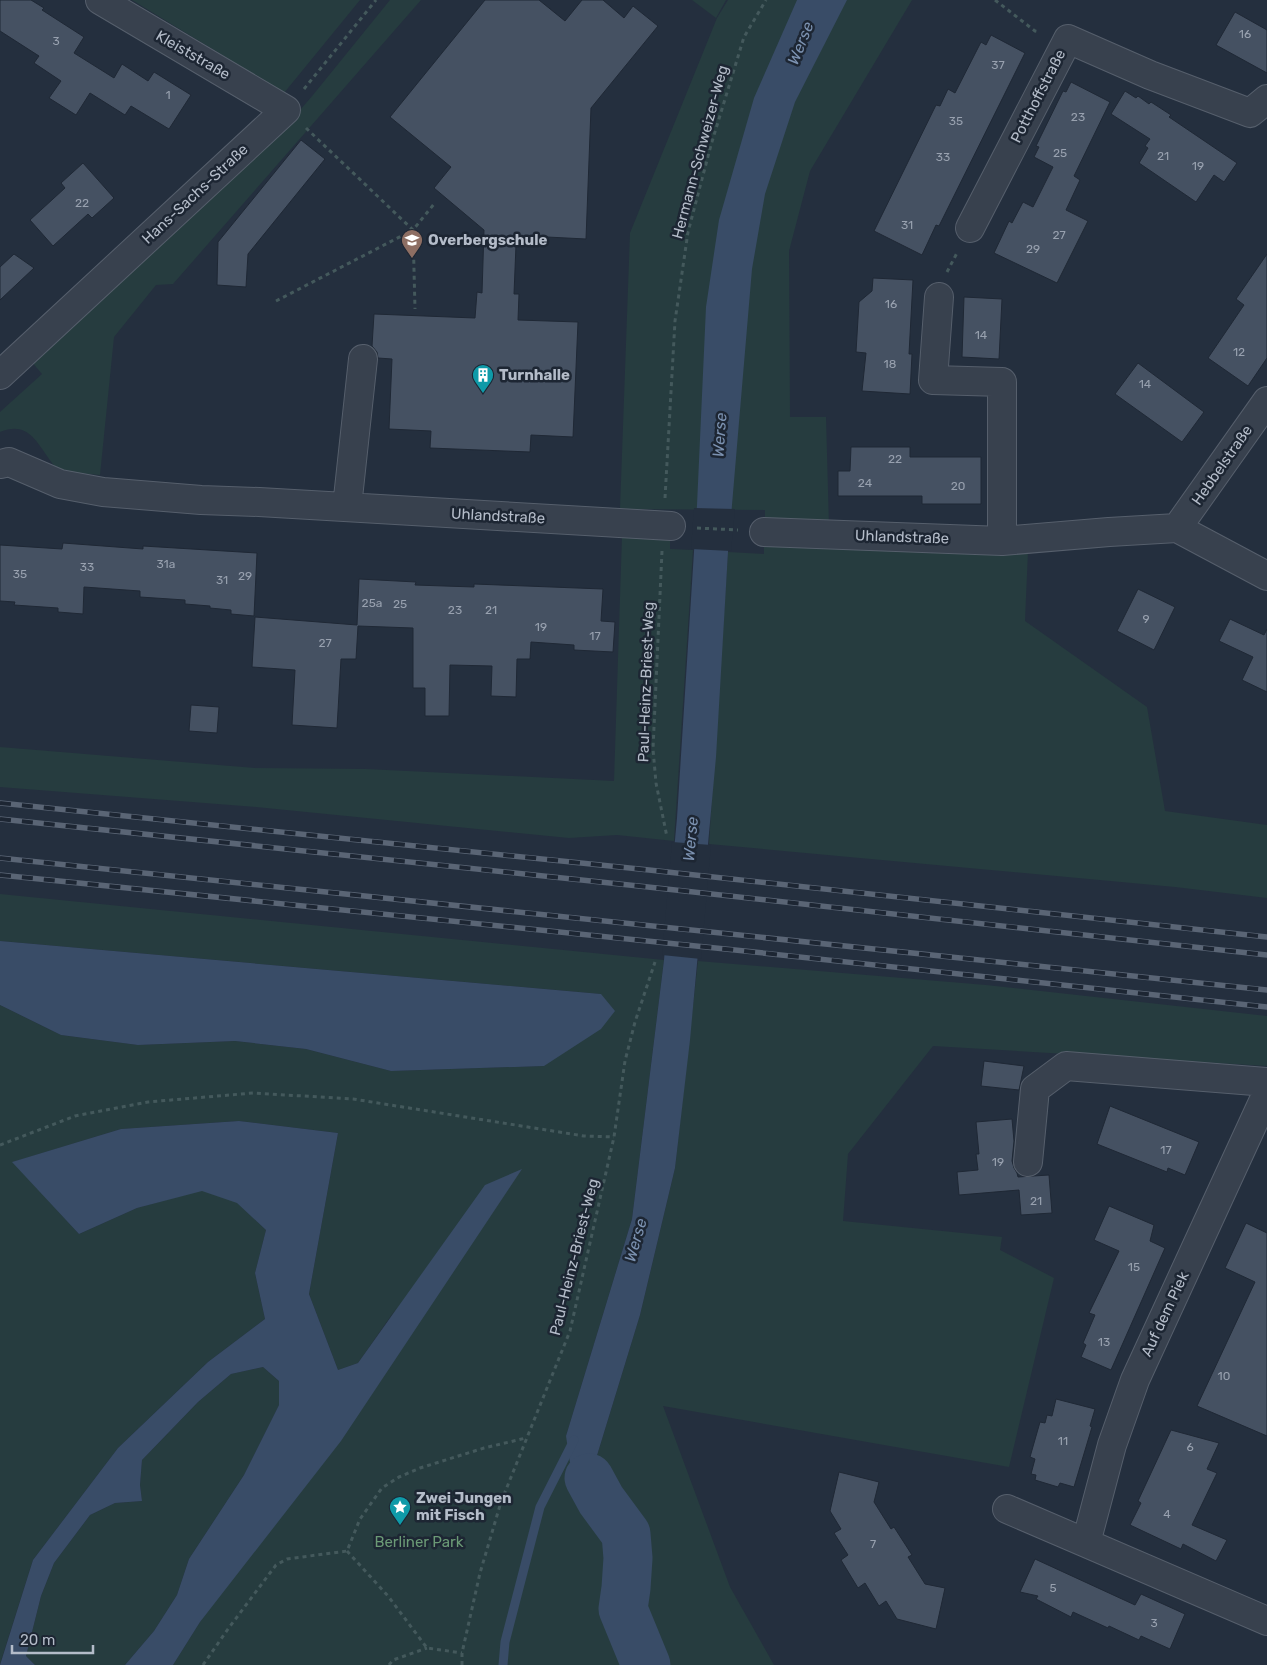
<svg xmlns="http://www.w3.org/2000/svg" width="1267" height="1665" font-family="Rubik,sans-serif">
<rect width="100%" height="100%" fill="#242f3e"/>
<path fill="#263c3f" d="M 132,0 L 360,0 L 284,93 Z
M 390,0 L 421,0 L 173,284 L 156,285 L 114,337 L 100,475 C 87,473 68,475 57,468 C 53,465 50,460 47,456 C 34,437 25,422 0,432 L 0,412 L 42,374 L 31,361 L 288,124 L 313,95 Z
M 692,0 L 726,0 L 716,18 Z
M 728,0 L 912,0 L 810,171 L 789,251 L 790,417 L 826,417 L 829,526 L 765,520 L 765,510 L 620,509 L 630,233 L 717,18 Z
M 622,536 L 670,540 L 670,549 L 693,550 L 674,841 L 617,835 L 569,838 L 256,807 L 0,787 L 0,747 L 255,768 L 366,769 L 614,781 Z
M 764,544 L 1028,551 L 1025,621 L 1147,707 L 1165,811 L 1267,825 L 1267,898 L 1175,887 L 709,844 L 728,552 L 764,554 Z
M 0,894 L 664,960 L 632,1219 L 566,1436 L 625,1533 L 597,1475 L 595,1462 L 640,1315 L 675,1168 L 698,961 L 986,985 L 1267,1016 L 1267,1066 L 933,1046 L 848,1154 L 843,1221 L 1002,1237 L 1000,1250 L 1054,1278 L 1009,1467 L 663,1406 L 730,1587 L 774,1665 L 173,1665 L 397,1307 L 358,1363 L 338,1370 L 309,1294 L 338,1133 L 239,1121 L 121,1129 L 13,1162 L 79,1234 L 137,1208 L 202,1190 L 237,1202 L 266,1230 L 255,1273 L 265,1319 L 208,1362 L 118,1448 L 33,1560 L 0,1664 L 0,1005 L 61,1035 L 138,1045 L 235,1041 L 306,1049 L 391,1071 L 544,1066 L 601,994 L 0,941 Z
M 263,1367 L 279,1381 L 279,1405 L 244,1475 L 189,1559 L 177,1595 L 154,1631 L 125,1665 L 35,1665 L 26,1656 L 41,1596 L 54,1563 L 90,1515 L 115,1503 L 142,1501 L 140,1485 L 142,1460 L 198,1402 L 231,1374 Z"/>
<path fill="#394c67" d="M 797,0 L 847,0 L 795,102 L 765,194 L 752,269 L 728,552 L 716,757 L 690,1040 L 675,1168 L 640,1315 L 595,1462 L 597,1475 L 626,1534 L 587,1497 L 572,1476 L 566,1436 L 632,1219 L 664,960 L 677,818 L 697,505 L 706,307 L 719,220 L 754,98 Z
M 0,941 L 601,994 L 615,1011 L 601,1029 L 544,1066 L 391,1071 L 306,1049 L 235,1041 L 138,1045 L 61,1035 L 0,1005 Z
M 239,1121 L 338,1133 L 309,1294 L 338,1370 L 358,1363 L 485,1185 L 522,1169 L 341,1441 L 200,1622 L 173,1665 L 125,1665 L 154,1631 L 177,1595 L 189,1559 L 244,1475 L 279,1405 L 279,1381 L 263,1367 L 231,1374 L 198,1402 L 142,1460 L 140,1485 L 142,1501 L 115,1503 L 90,1515 L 54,1563 L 41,1596 L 26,1656 L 35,1665 L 0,1665 L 33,1560 L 118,1448 L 208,1362 L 265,1319 L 255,1273 L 266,1230 L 237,1203 L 202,1191 L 137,1208 L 79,1234 L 12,1162 L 121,1129 Z"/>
<path fill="#242f3e" d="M 694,508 L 735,509 L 731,551 L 691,549 Z
M 672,842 L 711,845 L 701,959 L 662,955 Z"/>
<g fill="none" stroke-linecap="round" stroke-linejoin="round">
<path stroke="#394c67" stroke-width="9" d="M 503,1665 L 505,1642 L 540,1507 L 574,1440"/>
<path stroke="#394c67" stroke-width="49" d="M 589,1478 L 601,1500 L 626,1534 L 628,1558 L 626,1588 L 623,1609 L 646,1665"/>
</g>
<path fill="#455162" stroke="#1f2835" d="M 0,0 L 31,0 L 44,8 L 42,10 L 84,37 L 74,53 L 114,78 L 122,64 L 148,81 L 154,72 L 191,95 L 169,129 L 131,106 L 125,115 L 90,93 L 76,115 L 49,98 L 61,81 L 34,63 L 39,56 L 0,31 Z
M 485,0 L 539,0 L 565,21 L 582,0 L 603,0 L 624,18 L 633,6 L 658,26 L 591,108 L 586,239 L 547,237 L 546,246 L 516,245 L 514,294 L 519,294 L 518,320 L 578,322 L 573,437 L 531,435 L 530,452 L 430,448 L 431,431 L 389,429 L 392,359 L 378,358 L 377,352 L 372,346 L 374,314 L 475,318 L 477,292 L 482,293 L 484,230 L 434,188 L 451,167 L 390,117 Z
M 1235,12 L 1267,30 L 1267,73 L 1216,45 Z
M 991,35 L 1025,53 L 939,226 L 936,225 L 922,255 L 874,231 L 936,105 L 940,106 L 948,89 L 955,93 L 981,42 L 986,45 Z
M 1071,82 L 1110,102 L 1074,176 L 1080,180 L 1066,210 L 1088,221 L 1057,283 L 994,253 L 1009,221 L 1012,223 L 1023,202 L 1033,207 L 1053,167 L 1034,157 L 1039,147 L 1036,146 L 1063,91 L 1066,92 Z
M 1125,91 L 1136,98 L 1138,96 L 1149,104 L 1151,102 L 1171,115 L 1169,117 L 1237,163 L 1224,182 L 1214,175 L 1196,202 L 1139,163 L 1148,148 L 1145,146 L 1150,139 L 1111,114 Z
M 301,140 L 325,159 L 248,254 L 246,287 L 217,285 L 218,242 Z
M 83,163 L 114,198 L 92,218 L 88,214 L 53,246 L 30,220 L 65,188 L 61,183 Z
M 14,254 L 34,268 L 0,300 L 0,267 Z
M 1267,254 L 1267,358 L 1248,386 L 1208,358 L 1244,305 L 1236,299 Z
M 873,278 L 913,280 L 909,354 L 912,354 L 910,394 L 862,391 L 866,353 L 856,352 L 859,302 L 872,291 Z
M 964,297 L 1002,299 L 999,359 L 962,357 Z
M 1138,363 L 1204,412 L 1182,442 L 1115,394 Z
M 851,447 L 910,447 L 910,457 L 981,457 L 981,504 L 922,504 L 922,496 L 838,496 L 838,471 L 850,471 Z
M 63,543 L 143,549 L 143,546 L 257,553 L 254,616 L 231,614 L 231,610 L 210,608 L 210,606 L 185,604 L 185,600 L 140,597 L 140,591 L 84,587 L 83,614 L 58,612 L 58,608 L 14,605 L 15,602 L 0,601 L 0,545 L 62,549 Z
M 359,579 L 416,582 L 415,585 L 474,587 L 474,584 L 603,589 L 601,621 L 615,622 L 613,652 L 574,650 L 574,645 L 531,642 L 530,659 L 517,659 L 516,697 L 491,696 L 492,666 L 450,665 L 449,716 L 425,716 L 425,688 L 413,688 L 413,628 L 358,626 L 356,659 L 341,659 L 337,728 L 292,725 L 295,670 L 252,667 L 255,617 L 357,625 Z
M 1138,589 L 1175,607 L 1154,650 L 1117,631 Z
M 1230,619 L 1264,635 L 1267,629 L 1267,692 L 1242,680 L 1253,657 L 1219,641 Z
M 191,705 L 219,707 L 217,733 L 189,731 Z
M 984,1061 L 1024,1066 L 1019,1090 L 981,1086 Z
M 1110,1106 L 1199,1142 L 1185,1175 L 1168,1168 L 1167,1172 L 1097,1144 Z
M 1012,1119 L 1014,1141 L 1012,1161 L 1014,1168 L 1017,1173 L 1018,1177 L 1049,1175 L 1052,1213 L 1021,1215 L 1019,1190 L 959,1195 L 957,1172 L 978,1170 L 976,1154 L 979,1154 L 976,1122 Z
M 1109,1206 L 1154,1225 L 1150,1241 L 1165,1248 L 1111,1370 L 1081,1357 L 1086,1345 L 1083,1343 L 1095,1315 L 1089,1313 L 1119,1251 L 1094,1240 Z
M 1246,1223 L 1267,1233 L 1267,1436 L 1197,1406 L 1255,1282 L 1225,1268 Z
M 1056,1399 L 1095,1409 L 1090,1426 L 1092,1427 L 1074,1487 L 1060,1483 L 1058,1487 L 1035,1480 L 1036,1475 L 1031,1474 L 1035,1459 L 1030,1457 L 1040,1422 L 1045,1423 L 1047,1415 L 1052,1416 Z
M 1171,1430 L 1219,1443 L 1207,1469 L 1217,1473 L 1192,1525 L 1227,1540 L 1216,1561 L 1183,1544 L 1181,1549 L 1130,1525 L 1141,1503 L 1138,1501 Z
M 839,1472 L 879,1482 L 874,1502 L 891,1529 L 894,1527 L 912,1555 L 908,1557 L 925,1584 L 945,1588 L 936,1629 L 897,1619 L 886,1601 L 879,1606 L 865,1583 L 858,1588 L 841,1560 L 848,1555 L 834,1533 L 841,1529 L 830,1511 Z
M 1035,1559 L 1135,1605 L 1141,1594 L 1185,1614 L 1170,1649 L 1141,1636 L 1139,1640 L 1109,1626 L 1108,1628 L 1073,1612 L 1071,1617 L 1036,1599 L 1038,1596 L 1020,1592 Z"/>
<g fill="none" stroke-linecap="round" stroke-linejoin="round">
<g stroke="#565f6c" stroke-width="30">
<path id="minor" d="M 970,228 L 1068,39 L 1150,75 L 1250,113 L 1267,99
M 939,297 L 933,380 L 1002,382 L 1002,541
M 0,375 L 286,110 L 100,0
M 0,464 L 9,462 L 60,484 L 103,492 L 201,500 L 259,502 L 671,526
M 347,507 L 363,359
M 1177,528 L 1267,401
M 764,532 L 1002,541 L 1109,532 L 1177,528 L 1267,576
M 1267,1093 L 1135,1380 L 1112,1445 L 1086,1543 L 1267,1621
M 1028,1162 L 1035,1089 L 1066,1066 L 1267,1082
M 1007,1509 L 1086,1543"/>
</g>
<path stroke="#44595c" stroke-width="3" stroke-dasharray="4 4" stroke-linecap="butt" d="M 995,0 L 1035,31 L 1040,32
M 304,89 L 376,0
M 306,128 L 413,230 L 434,204
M 947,272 L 958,251
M 276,301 L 413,230 L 415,309
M 665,498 L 675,321 L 688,232 L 711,145 L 744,37 L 766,0
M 697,528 L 738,530
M 662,551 L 653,749 L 656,783 L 667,837
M 0,1145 L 75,1116 L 148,1102 L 253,1093 L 353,1099 L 584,1136 L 614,1137
M 347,1551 L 388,1596 L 427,1648 L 462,1653
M 203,1665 L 228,1629 L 276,1565 L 287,1559 L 347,1551 L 360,1519 L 382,1488 L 399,1477 L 420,1468 L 484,1448 L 526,1438
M 389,1665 L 393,1660 L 427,1648
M 462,1665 L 462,1653 L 480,1573 L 501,1502 L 570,1331 L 614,1137 L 625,1061 L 635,1022 L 655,962"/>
<use href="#minor" stroke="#38414e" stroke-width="28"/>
<g stroke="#5a6575" stroke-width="5.5">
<path id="rail" d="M 0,803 L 649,870 L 1267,937
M 0,819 L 648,887 L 1267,955
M 0,858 L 1267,990
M 0,875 L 735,950 L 1267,1007"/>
</g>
<use href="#rail" stroke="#1d2633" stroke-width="4" stroke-dasharray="11" stroke-linecap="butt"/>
</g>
<defs>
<g id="school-pin" transform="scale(1.125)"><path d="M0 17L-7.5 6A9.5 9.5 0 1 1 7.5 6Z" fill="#8d6e63" stroke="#1d2633"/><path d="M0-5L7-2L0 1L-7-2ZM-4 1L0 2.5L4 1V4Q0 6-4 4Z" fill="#fff"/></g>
<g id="building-pin" transform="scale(1.125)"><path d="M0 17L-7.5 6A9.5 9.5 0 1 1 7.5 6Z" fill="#0f9aa8" stroke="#1d2633"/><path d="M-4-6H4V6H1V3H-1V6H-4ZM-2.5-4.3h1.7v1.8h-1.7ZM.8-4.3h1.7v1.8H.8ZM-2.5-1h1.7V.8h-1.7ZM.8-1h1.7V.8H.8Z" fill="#fff"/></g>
<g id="sight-pin" transform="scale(1.125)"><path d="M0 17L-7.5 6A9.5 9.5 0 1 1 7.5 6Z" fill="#0f9aa8" stroke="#1d2633"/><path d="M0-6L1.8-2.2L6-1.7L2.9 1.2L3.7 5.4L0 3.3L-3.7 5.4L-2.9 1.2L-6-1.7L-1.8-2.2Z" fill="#fff"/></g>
</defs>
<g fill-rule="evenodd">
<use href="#school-pin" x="412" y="240"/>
<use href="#building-pin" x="483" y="375"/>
<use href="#sight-pin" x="400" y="1507"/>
</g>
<g text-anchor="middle" stroke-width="5" stroke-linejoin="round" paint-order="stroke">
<g font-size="12" fill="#98a1af">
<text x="1245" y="38">16</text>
<text x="56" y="45">3</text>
<text x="998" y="69">37</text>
<text x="168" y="99">1</text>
<text x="1078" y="121">23</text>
<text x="956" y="125">35</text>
<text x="1060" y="157">25</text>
<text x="1163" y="160">21</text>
<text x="943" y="161">33</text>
<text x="1198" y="170">19</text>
<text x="82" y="207">22</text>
<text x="907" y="229">31</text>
<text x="1059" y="239">27</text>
<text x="1033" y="253">29</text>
<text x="891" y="308">16</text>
<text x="981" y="339">14</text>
<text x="1239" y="356">12</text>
<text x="890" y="368">18</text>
<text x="1145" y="388">14</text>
<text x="895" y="463">22</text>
<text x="865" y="487">24</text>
<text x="958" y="490">20</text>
<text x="166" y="568">31a</text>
<text x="87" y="571">33</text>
<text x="20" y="578">35</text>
<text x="245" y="580">29</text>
<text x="222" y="584">31</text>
<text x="372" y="607">25a</text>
<text x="400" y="608">25</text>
<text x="455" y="614">23</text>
<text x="491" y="614">21</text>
<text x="1146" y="623">9</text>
<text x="541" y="631">19</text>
<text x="595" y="640">17</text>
<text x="325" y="647">27</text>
<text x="1166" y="1154">17</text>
<text x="998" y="1166">19</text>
<text x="1036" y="1205">21</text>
<text x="1134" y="1271">15</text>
<text x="1104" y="1346">13</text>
<text x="1224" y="1380">10</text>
<text x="1063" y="1445">11</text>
<text x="1190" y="1451">6</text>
<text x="1167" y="1518">4</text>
<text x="873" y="1548">7</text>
<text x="1053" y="1592">5</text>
<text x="1154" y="1627">3</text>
</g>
<g font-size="15" fill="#b4bcc9" stroke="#1d2633">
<text transform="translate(193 55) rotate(30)" y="5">Kleiststraße</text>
<text transform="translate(1038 96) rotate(-63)" y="5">Potthoffstraße</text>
<text transform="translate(700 152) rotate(-75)" y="5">Hermann-Schweizer-Weg</text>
<text transform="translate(195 194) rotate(-43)" y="5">Hans-Sachs-Straße</text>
<text transform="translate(1222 465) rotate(-55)" y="5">Hebbelstraße</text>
<text transform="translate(498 516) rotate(3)" y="5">Uhlandstraße</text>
<text transform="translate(902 537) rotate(2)" y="5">Uhlandstraße</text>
<text transform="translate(646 682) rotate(-88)" y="5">Paul-Heinz-Briest-Weg</text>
<text transform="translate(574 1257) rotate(-76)" y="5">Paul-Heinz-Briest-Weg</text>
<text transform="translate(1165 1314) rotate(-65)" y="5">Auf dem Piek</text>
</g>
<g font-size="15" font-weight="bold" fill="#b4bcc9" stroke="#1d2633" text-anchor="start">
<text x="428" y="245">Overbergschule</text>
<text x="499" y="380">Turnhalle</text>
<text x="416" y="1503">Zwei Jungen<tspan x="416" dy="17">mit Fisch</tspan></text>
</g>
<g font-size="15" fill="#6b9a76" stroke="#1d2633">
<text x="419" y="1547">Berliner Park</text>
</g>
<g font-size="16" font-style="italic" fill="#7c92b1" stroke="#1d2633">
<text transform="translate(800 43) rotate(-68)" y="6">Werse</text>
<text transform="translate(719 435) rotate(-86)" y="6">Werse</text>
<text transform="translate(690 839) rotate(-85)" y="6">Werse</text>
<text transform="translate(635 1240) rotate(-74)" y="6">Werse</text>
</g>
</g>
<path d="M12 1645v8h81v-8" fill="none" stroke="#b4bcc9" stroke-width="2.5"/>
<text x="20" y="1645" font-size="15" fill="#b4bcc9" stroke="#1d2633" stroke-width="4" paint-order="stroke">20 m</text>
</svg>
